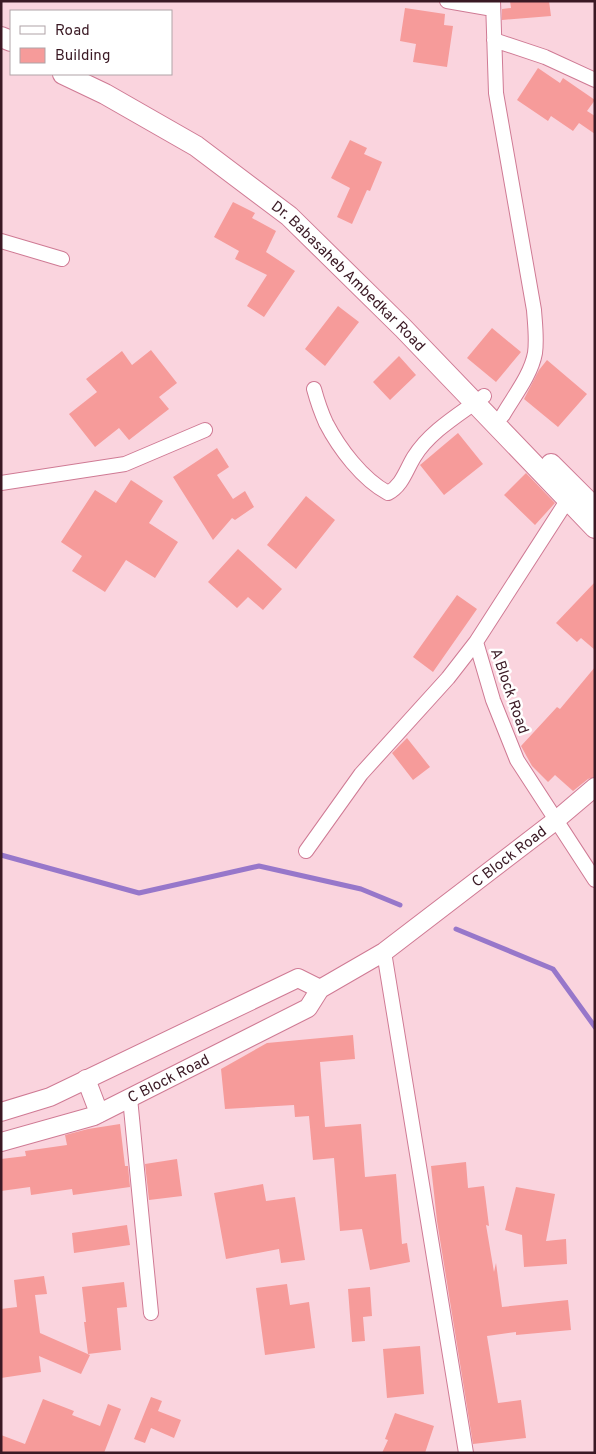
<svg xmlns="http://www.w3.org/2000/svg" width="596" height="1454" font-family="Overpass,sans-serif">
<rect width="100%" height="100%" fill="#fad4de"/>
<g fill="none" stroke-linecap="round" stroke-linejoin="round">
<path stroke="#9777ca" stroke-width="5" d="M 1,855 L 139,893 L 259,866 L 361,889 L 400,905
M 456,929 L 553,969 L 595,1027"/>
</g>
<path fill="#f69b9a" d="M 510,1 L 549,1 L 551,16 L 502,20 L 502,9 L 511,8 Z
M 405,8 L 445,14 L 444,25 L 453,26 L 447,67 L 413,62 L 416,44 L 400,41 Z
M 538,68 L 560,83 L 563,78 L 595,100 L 587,111 L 595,116 L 595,134 L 579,123 L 573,131 L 551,116 L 548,121 L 517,100 Z
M 350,140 L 367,148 L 364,154 L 382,162 L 370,191 L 367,190 L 352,224 L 337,217 L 350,188 L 331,178 Z
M 233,202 L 255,213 L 252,218 L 276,231 L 266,252 L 295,271 L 264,317 L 247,306 L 267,275 L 235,259 L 239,251 L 214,237 Z
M 338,306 L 359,322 L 325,366 L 305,349 Z
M 492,328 L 521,352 L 496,382 L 467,358 Z
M 151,350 L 177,383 L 159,397 L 169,409 L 129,440 L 119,428 L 95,447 L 69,414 L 97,392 L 86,379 L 122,351 L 132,365 Z
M 399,356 L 416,375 L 390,400 L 373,382 Z
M 547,360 L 587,394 L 558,427 L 524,399 L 539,370 Z
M 458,433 L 483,464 L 444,495 L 420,465 Z
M 217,448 L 229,467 L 217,475 L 233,499 L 245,491 L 254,507 L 235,520 L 232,518 L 213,540 L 173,477 Z
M 526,473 L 555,503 L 535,525 L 504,495 Z
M 131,480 L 163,501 L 149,523 L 178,542 L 155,578 L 126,560 L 105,592 L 72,571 L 82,556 L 61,542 L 95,490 L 116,503 Z
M 306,496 L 335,520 L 296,569 L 267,545 Z
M 238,549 L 282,589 L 263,610 L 248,597 L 237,608 L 208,582 Z
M 595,582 L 595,650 L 581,638 L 577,642 L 556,623 Z
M 457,595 L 477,609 L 433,672 L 413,657 Z
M 595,667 L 595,777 L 588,779 L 573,791 L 555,775 L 548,782 L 532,766 L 521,746 L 557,707 L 560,709 Z
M 407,738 L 430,767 L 413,780 L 392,753 Z
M 353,1035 L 355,1059 L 320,1062 L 325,1127 L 361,1124 L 365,1177 L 396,1174 L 402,1244 L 407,1243 L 410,1262 L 370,1270 L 362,1229 L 340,1231 L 334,1158 L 313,1160 L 309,1116 L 295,1117 L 294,1105 L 225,1109 L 221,1069 L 267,1043 Z
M 120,1124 L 125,1166 L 128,1166 L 130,1187 L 73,1195 L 72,1189 L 31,1195 L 30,1187 L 1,1191 L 1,1159 L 26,1156 L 25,1151 L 67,1145 L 65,1135 L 88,1129 Z
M 177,1159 L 182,1196 L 149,1200 L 145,1164 Z
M 466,1162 L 468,1188 L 484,1186 L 489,1226 L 486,1225 L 494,1272 L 496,1263 L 502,1307 L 568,1300 L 571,1330 L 516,1335 L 516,1332 L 487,1336 L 498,1403 L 521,1400 L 526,1438 L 473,1444 L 437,1221 L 431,1166 Z
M 263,1184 L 266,1201 L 295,1197 L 305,1260 L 281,1263 L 279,1249 L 226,1259 L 214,1193 Z
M 516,1187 L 555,1194 L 546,1241 L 566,1239 L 567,1264 L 524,1267 L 522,1235 L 505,1230 Z
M 127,1225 L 130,1245 L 74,1253 L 72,1233 Z
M 44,1276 L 47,1294 L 35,1295 L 40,1333 L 90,1355 L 81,1374 L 39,1356 L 41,1372 L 1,1378 L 1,1309 L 17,1307 L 14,1280 Z
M 124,1282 L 127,1307 L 117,1308 L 121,1350 L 88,1354 L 84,1322 L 86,1322 L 82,1287 Z
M 287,1284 L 290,1305 L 309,1302 L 315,1348 L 265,1355 L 256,1288 Z
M 370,1287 L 372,1316 L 363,1317 L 365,1341 L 352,1342 L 348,1289 Z
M 420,1346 L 424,1394 L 387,1398 L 383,1349 Z
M 151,1397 L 162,1401 L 158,1411 L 181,1420 L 174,1438 L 151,1428 L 145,1443 L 134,1439 Z
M 43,1399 L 74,1411 L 72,1415 L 100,1426 L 108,1404 L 121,1409 L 104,1453 L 1,1453 L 1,1435 L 25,1444 Z
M 395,1413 L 434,1426 L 425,1453 L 382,1453 L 388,1440 L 385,1439 Z"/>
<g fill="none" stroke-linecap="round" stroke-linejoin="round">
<g stroke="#cf7a94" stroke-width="16">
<path id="minor" d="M 447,1 L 493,9
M 493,1 L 496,93 L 534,310 C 535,324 537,339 535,353 C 531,375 514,396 503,415
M 494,40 L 545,57 L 595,80
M 1,241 L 62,259
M 314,389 C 317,400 321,412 326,423 C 339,448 362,479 388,493 C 402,486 406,470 414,457 C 430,431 460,414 484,396
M 1,483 L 125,464 L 205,430
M 572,493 L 476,642 L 493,700 L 517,760 L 595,880
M 306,851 L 361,774 L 448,678 L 476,642
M 384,952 L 466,1453
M 130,1098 L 151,1313"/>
</g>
<g stroke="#cf7a94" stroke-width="20">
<g id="tertiary">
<path d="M 86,1079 L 99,1113"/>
<path d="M 1,1112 L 50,1097 L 298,978 L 320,989"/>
<path id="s1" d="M 1,1142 L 94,1116 L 308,1008 L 320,989 L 384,952 L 555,821 L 595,787"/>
</g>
</g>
<g stroke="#cf7a94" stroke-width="22">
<g id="secondary">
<path d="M 1,37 L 11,41"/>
<path id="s2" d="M 63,74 L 105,94 L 196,146 L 289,216 L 403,328 L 595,528"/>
<path d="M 551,464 L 595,508"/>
</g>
</g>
<use href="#minor" stroke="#fff" stroke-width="14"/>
<use href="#tertiary" stroke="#fff" stroke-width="18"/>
<use href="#secondary" stroke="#fff" stroke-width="20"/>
</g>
<g text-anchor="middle" stroke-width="5" stroke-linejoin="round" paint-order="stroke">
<g font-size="15" fill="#3a1924" stroke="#fff">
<text dy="5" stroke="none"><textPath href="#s2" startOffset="352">Dr. Babasaheb Ambedkar Road</textPath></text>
<text transform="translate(510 691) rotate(71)" y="5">A Block Road</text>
<text dy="5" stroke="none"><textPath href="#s1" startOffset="590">C Block Road</textPath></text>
<text dy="5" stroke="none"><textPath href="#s1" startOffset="180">C Block Road</textPath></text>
</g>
</g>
<rect width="596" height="1454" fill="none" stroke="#3a1924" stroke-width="5"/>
<rect x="10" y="10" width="162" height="65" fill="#ffffff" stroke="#b0a3a7"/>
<rect x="20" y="26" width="25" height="8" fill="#ffffff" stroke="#b0a3a7"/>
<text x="55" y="35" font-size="15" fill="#3a1924">Road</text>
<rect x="20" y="48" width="25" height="15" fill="#f69b9a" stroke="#b0a3a7"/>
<text x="55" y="60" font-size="15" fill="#3a1924">Building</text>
</svg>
